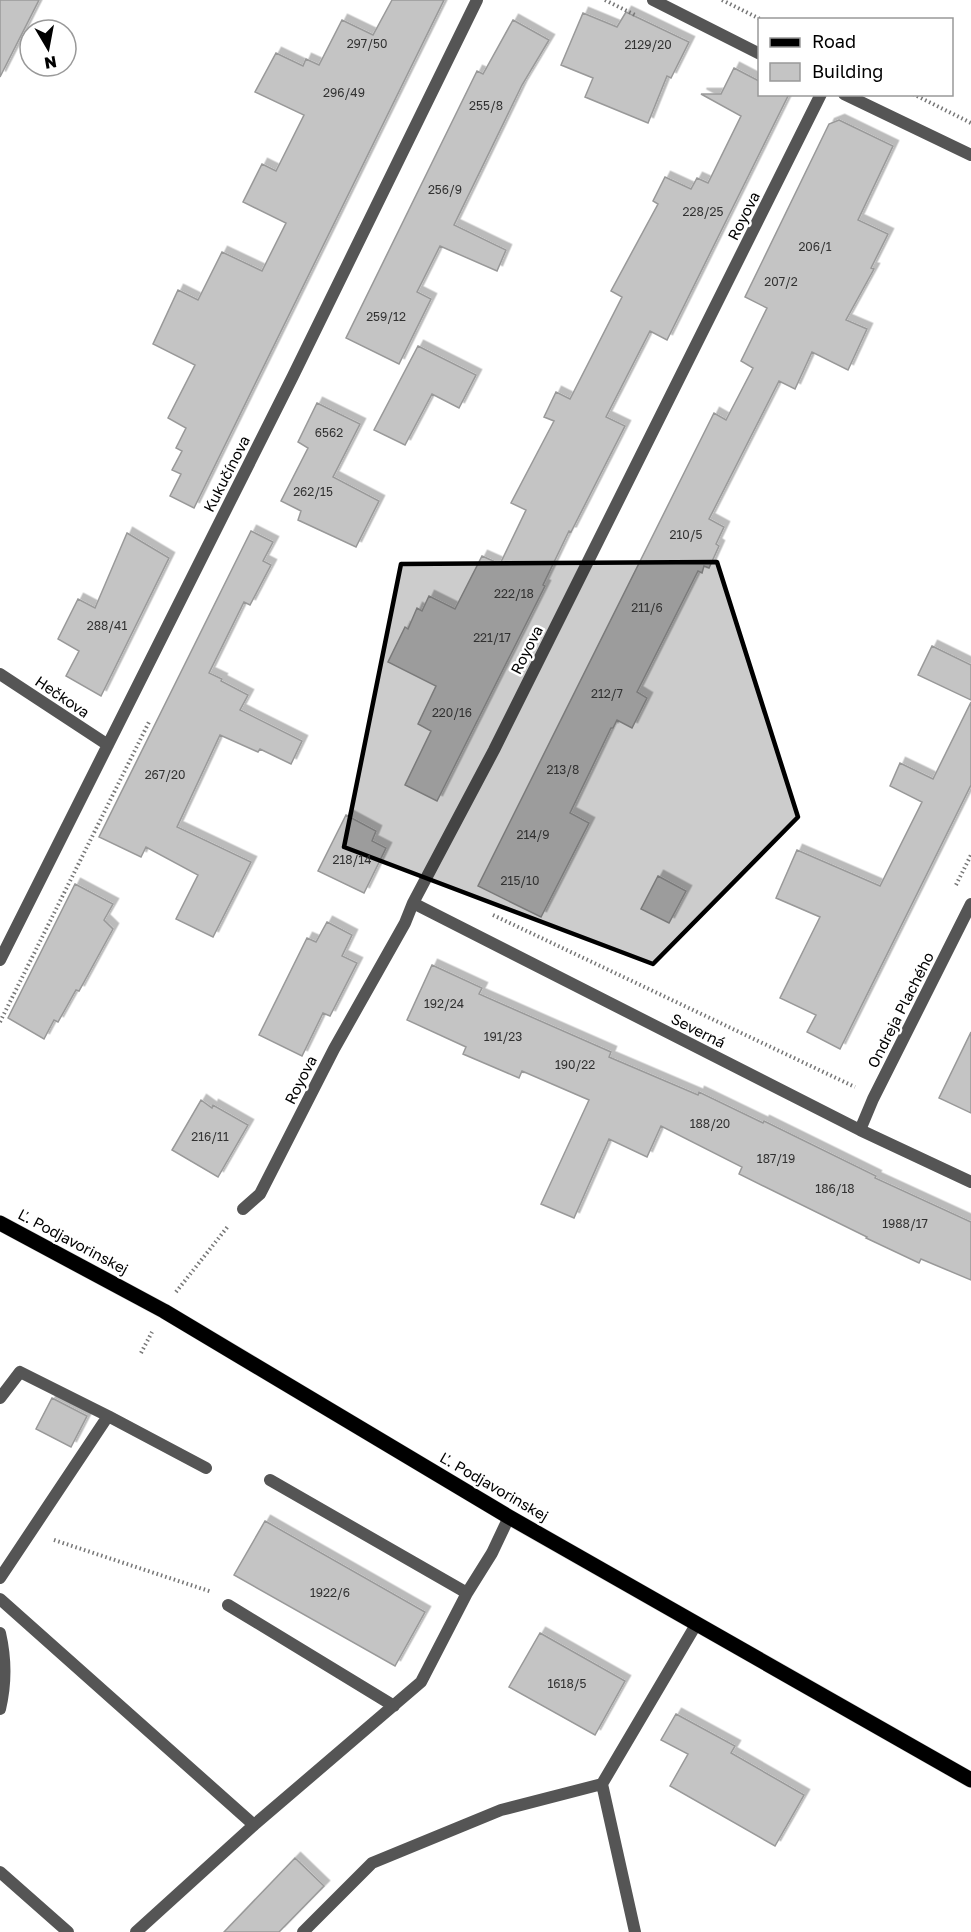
<svg xmlns="http://www.w3.org/2000/svg" width="971" height="1932" font-family="'Golos Text',sans-serif">
<defs>
<filter id="shadow"><feDropShadow dx="5.5" dy="-5.5" stdDeviation="0" flood-color="#0004"/></filter>
</defs>
<rect width="100%" height="100%" fill="#fff"/>
<path fill="#c4c4c4" stroke="#999" stroke-width="1.5" filter="url(#shadow)" d="M 0,0 L 39,0 L 0,77 Z
M 392,0 L 444,0 L 194,508 L 170,496 L 181,474 L 172,470 L 182,451 L 176,448 L 186,428 L 168,418 L 195,365 L 153,344 L 178,290 L 198,300 L 222,252 L 262,271 L 286,223 L 243,202 L 262,164 L 276,171 L 304,115 L 255,92 L 276,53 L 303,66 L 306,59 L 319,65 L 342,20 L 373,35 Z
M 626,12 L 689,42 L 671,78 L 667,76 L 648,123 L 585,97 L 593,78 L 561,65 L 583,13 L 617,27 Z
M 513,20 L 549,40 L 522,85 L 454,225 L 506,250 L 497,271 L 440,246 L 417,292 L 431,299 L 399,364 L 346,338 L 477,71 L 483,74 Z
M 734,68 L 759,81 L 759,94 L 789,94 L 667,340 L 650,331 L 606,417 L 625,426 L 571,532 L 569,531 L 543,585 L 545,586 L 437,801 L 405,785 L 431,731 L 418,724 L 436,686 L 388,662 L 405,627 L 408,629 L 417,608 L 422,611 L 429,596 L 455,609 L 482,556 L 500,564 L 526,510 L 511,503 L 554,421 L 544,417 L 556,392 L 570,399 L 622,297 L 611,291 L 658,204 L 653,201 L 665,177 L 691,189 L 697,178 L 708,183 L 741,116 L 701,94 L 721,94 Z
M 839,120 L 893,146 L 858,220 L 888,234 L 871,268 L 874,269 L 846,320 L 867,329 L 848,370 L 812,352 L 795,389 L 779,381 L 709,519 L 724,527 L 716,544 L 719,546 L 709,568 L 704,566 L 702,573 L 698,571 L 637,692 L 647,698 L 632,728 L 617,720 L 613,728 L 611,728 L 570,813 L 589,823 L 541,917 L 478,886 L 714,413 L 726,420 L 753,368 L 741,361 L 767,308 L 745,297 L 829,124 Z
M 418,346 L 476,375 L 459,408 L 432,394 L 405,445 L 374,430 Z
M 317,403 L 360,424 L 333,477 L 379,501 L 356,547 L 298,520 L 301,511 L 281,501 L 308,448 L 298,442 Z
M 251,531 L 273,542 L 263,561 L 271,565 L 250,605 L 244,602 L 209,673 L 222,679 L 221,681 L 248,695 L 240,710 L 302,741 L 291,764 L 260,749 L 258,752 L 220,735 L 177,827 L 251,862 L 213,937 L 176,919 L 198,875 L 146,847 L 141,857 L 99,837 Z
M 127,533 L 169,558 L 101,696 L 66,676 L 79,651 L 58,639 L 78,599 L 95,608 Z
M 932,646 L 971,665 L 971,700 L 918,675 Z
M 971,702 L 971,785 L 840,1049 L 807,1032 L 816,1015 L 780,998 L 820,917 L 776,898 L 797,850 L 880,886 L 922,802 L 890,786 L 900,763 L 933,779 Z
M 346,815 L 376,831 L 372,841 L 386,848 L 364,893 L 318,871 Z
M 658,876 L 686,891 L 669,923 L 641,909 Z
M 75,884 L 113,904 L 104,920 L 113,929 L 79,991 L 76,990 L 58,1022 L 54,1020 L 44,1039 L 8,1018 Z
M 327,922 L 352,935 L 342,956 L 357,963 L 330,1016 L 323,1013 L 302,1056 L 259,1035 L 307,938 L 316,942 Z
M 432,965 L 482,988 L 479,994 L 611,1052 L 609,1057 L 698,1095 L 699,1092 L 763,1123 L 764,1121 L 876,1176 L 875,1178 L 971,1222 L 971,1280 L 921,1259 L 919,1263 L 866,1238 L 867,1237 L 739,1174 L 742,1167 L 661,1126 L 647,1157 L 609,1139 L 574,1218 L 541,1204 L 589,1100 L 522,1071 L 519,1078 L 463,1054 L 466,1047 L 407,1020 Z
M 971,1032 L 971,1113 L 939,1098 Z
M 201,1100 L 212,1108 L 213,1105 L 248,1125 L 218,1177 L 172,1150 Z
M 52,1398 L 87,1416 L 71,1447 L 36,1429 Z
M 265,1521 L 425,1612 L 395,1666 L 234,1575 Z
M 540,1633 L 625,1681 L 595,1735 L 509,1687 Z
M 676,1714 L 735,1746 L 731,1753 L 804,1795 L 775,1846 L 670,1786 L 688,1754 L 661,1740 Z
M 295,1858 L 324,1886 L 279,1932 L 224,1932 Z"/>
<g fill="none" stroke-linecap="round" stroke-linejoin="round">
<g stroke="#dbdbdb" stroke-width="16">
<path id="primary" d="M 0,1223 L 164,1311 L 509,1517 L 971,1780"/>
</g>
<path stroke="#777" stroke-width="4" stroke-dasharray="1.5 3" stroke-linecap="butt" d="M 605,0 L 635,15
M 722,0 L 762,20
M 913,94 L 971,123
M 956,885 L 971,855
M 493,915 L 855,1087
M 0,1022 L 150,720
M 176,1292 L 229,1225
M 141,1353 L 152,1332
M 54,1540 L 212,1592"/>
<path stroke="#555" stroke-width="12" d="M 0,1398 L 20,1372 L 108,1416
M 270,1480 L 467,1593 L 492,1553 L 509,1517
M 0,1578 L 108,1416 L 206,1468
M 0,1599 L 254,1825 L 421,1682 L 467,1593
M 228,1605 L 394,1706
M 0,1633 C 6,1659 6,1684 0,1709
M 0,1872 L 68,1932
M 136,1932 L 254,1825
M 303,1932 L 372,1863 L 501,1810 L 602,1784
M 635,1932 L 602,1784 L 697,1623"/>
<path stroke="#555" stroke-width="12" d="M 653,0 L 760,54
M 844,94 L 971,155
M 0,674 L 108,745
M 413,903 L 860,1130 L 971,1182
M 0,960 L 293,376 L 477,0
M 860,1130 L 873,1099 L 971,904
M 243,1209 L 260,1194 L 334,1049 L 405,923 L 413,903 L 494,750 L 821,94"/>
<use href="#primary" stroke="#000" stroke-width="15"/>
</g>
<path fill="#000" fill-opacity="0.2" stroke="#000" stroke-width="4.5" stroke-linejoin="round" d="M 717,562 L 798,817 L 653,964 L 344,847 L 401,564 Z"/>
<g text-anchor="middle" stroke-width="5" stroke-linejoin="round" paint-order="stroke">
<g font-size="12" fill="#313131">
<text x="367" y="48">297/50</text>
<text x="648" y="49">2129/20</text>
<text x="344" y="97">296/49</text>
<text x="486" y="110">255/8</text>
<text x="445" y="194">256/9</text>
<text x="703" y="216">228/25</text>
<text x="815" y="251">206/1</text>
<text x="781" y="286">207/2</text>
<text x="386" y="321">259/12</text>
<text x="329" y="437">6562</text>
<text x="313" y="496">262/15</text>
<text x="686" y="539">210/5</text>
<text x="514" y="598">222/18</text>
<text x="647" y="612">211/6</text>
<text x="107" y="630">288/41</text>
<text x="492" y="642">221/17</text>
<text x="607" y="698">212/7</text>
<text x="452" y="717">220/16</text>
<text x="563" y="774">213/8</text>
<text x="165" y="779">267/20</text>
<text x="533" y="839">214/9</text>
<text x="352" y="864">218/14</text>
<text x="520" y="885">215/10</text>
<text x="444" y="1008">192/24</text>
<text x="503" y="1041">191/23</text>
<text x="575" y="1069">190/22</text>
<text x="710" y="1128">188/20</text>
<text x="210" y="1141">216/11</text>
<text x="776" y="1163">187/19</text>
<text x="835" y="1193">186/18</text>
<text x="905" y="1228">1988/17</text>
<text x="330" y="1597">1922/6</text>
<text x="567" y="1688">1618/5</text>
</g>
<g font-size="15" fill="#000" stroke="#fff">
<text transform="translate(744 216) rotate(-63)" y="5">Royova</text>
<text transform="translate(227 474) rotate(-63)" y="5">Kukučínova</text>
<text transform="translate(527 650) rotate(-63)" y="5">Royova</text>
<text transform="translate(62 697) rotate(34)" y="5">Hečkova</text>
<text transform="translate(901 1010) rotate(-63)" y="5">Ondreja Plachého</text>
<text transform="translate(698 1031) rotate(27)" y="5">Severná</text>
<text transform="translate(301 1080) rotate(-63)" y="5">Royova</text>
<text transform="translate(73 1242) rotate(28)" y="5">Ľ. Podjavorinskej</text>
<text transform="translate(494 1487) rotate(30)" y="5">Ľ. Podjavorinskej</text>
</g>
</g>
<rect x="758" y="18" width="195" height="78" fill="#ffffff" stroke="#999999" stroke-width="1.5"/>
<rect x="770" y="38" width="30" height="9" fill="#000000" stroke="#999999" stroke-width="1.5"/>
<text x="812" y="48" font-size="18" fill="#000000">Road</text>
<rect x="770" y="63" width="30" height="18" fill="#c4c4c4" stroke="#999999" stroke-width="1.5"/>
<text x="812" y="78" font-size="18" fill="#000000">Building</text>
<g transform="translate(48 48) rotate(170)"><circle r="28" fill="#ffffff" stroke="#999999" stroke-width="1.5"/>
<path d="M0-4.5L10 22L0 15L-10 22Z" fill="#000000"/>
<text y="-9" font-size="16" font-weight="bold" text-anchor="middle" fill="#000000">N</text>
</g>
</svg>
